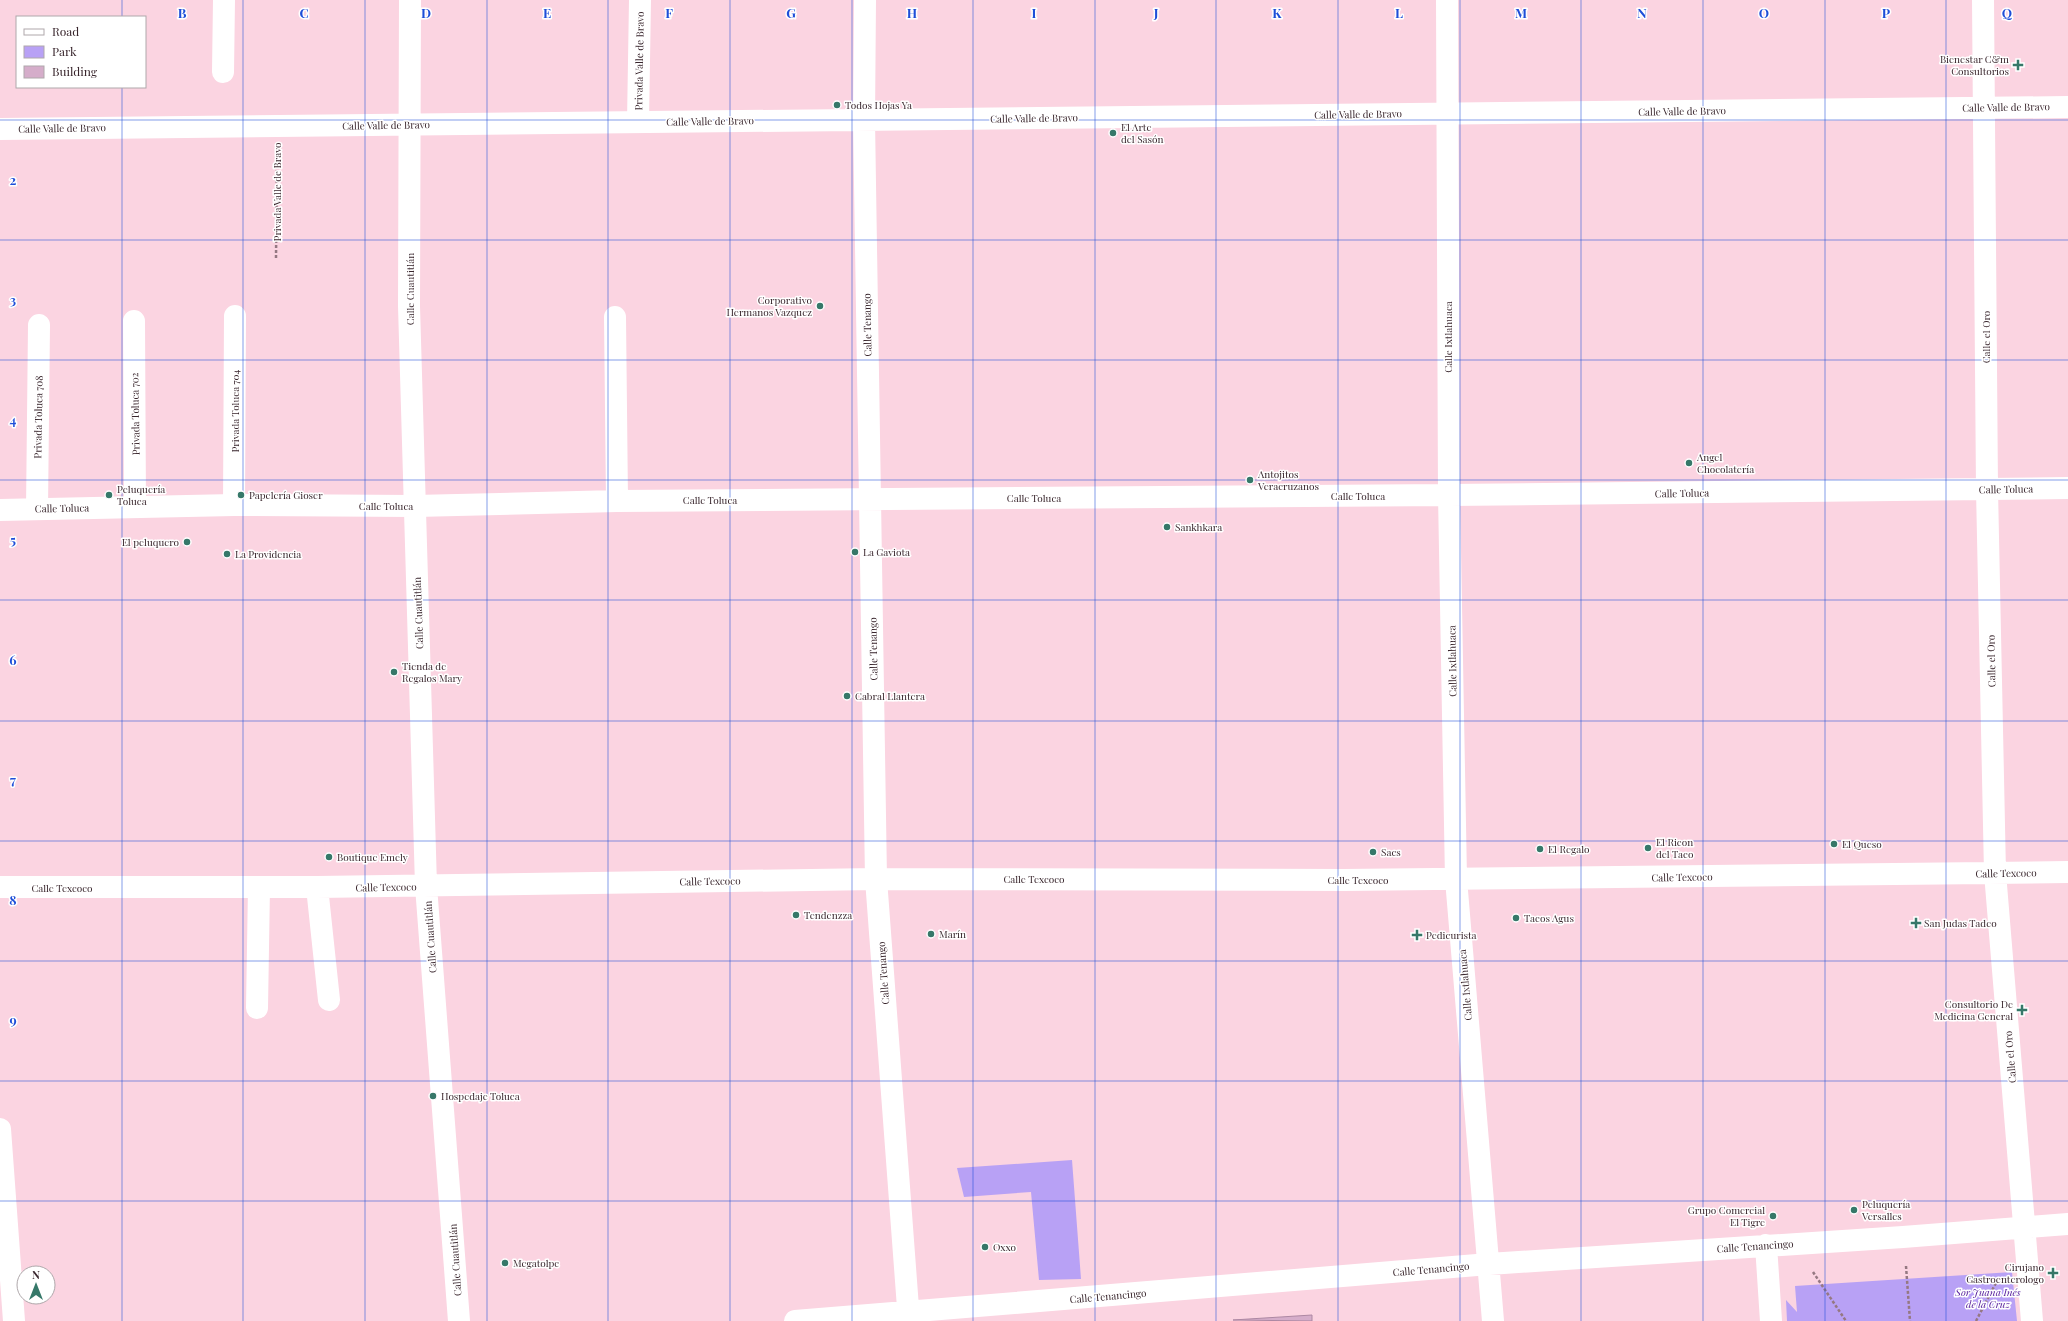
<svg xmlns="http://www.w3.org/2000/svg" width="2068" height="1321" font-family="'Playfair Display',serif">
<rect width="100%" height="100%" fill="#fbd4e1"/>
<path fill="#b8a1f5" d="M 1072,1160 L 1081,1279 L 1039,1280 L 1031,1192 L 964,1197 L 957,1168 Z
M 2012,1272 L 2017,1321 L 1787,1321 L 1786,1300 L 1797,1312 L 1795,1286 Z"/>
<path fill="#d5adca" stroke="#ad88a3" d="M 1312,1315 L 1312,1321 L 1233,1320 Z"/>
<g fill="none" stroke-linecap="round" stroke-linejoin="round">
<path stroke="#957882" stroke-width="2.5" stroke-dasharray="3 2" stroke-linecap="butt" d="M 276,258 L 277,154
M 1906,1266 L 1910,1321
M 1813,1272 L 1846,1321
M 1976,1321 L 1999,1277"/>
<path stroke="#fff" stroke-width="22" d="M 410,0 L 409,306 L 426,886 L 459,1321
M 865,0 L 864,120 L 876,879 L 909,1321
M 1447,0 L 1449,495 L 1456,879 L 1493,1321
M 1983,0 L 1987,489 L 1995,873 L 2032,1321
M 223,72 L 224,0
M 638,122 L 640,0
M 0,129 L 2068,107
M 615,317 L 617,501
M 134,321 L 135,507
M 234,505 L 235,316
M 37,509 L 39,325
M 0,510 L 234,505 L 415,506 L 617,501 L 1449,495 L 2068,488
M 0,887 L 317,887 L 876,879 L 1344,880 L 2068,872
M 317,887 L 329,1000
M 257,1008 L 259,887
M 0,1129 L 14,1321
M 1766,1245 L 1771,1321
M 795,1321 L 1489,1264 L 1903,1237 L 2068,1224"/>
</g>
<path fill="none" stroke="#1d4ed8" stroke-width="1" stroke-opacity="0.55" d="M 122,0 L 122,17M 243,0 L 243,1321M 365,0 L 365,1321M 487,0 L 487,1321M 608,0 L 608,1321M 730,0 L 730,1321M 852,0 L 852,1321M 973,0 L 973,1321M 1095,0 L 1095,1321M 1216,0 L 1216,1321M 1338,0 L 1338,1321M 1460,0 L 1460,1321M 1581,0 L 1581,1321M 1703,0 L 1703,1321M 1825,0 L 1825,1321M 1946,0 L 1946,1321M 122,87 L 122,1321M 0,120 L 2068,120M 0,240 L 2068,240M 0,360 L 2068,360M 0,480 L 2068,480M 0,600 L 2068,600M 0,721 L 2068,721M 0,841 L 2068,841M 0,961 L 2068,961M 0,1081 L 2068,1081M 0,1201 L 2068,1201"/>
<g fill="#367869" stroke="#fff" stroke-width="1.5">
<path d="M2016 59h4v4h4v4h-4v4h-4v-4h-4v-4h4z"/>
<circle cx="837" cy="105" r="4"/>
<circle cx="1113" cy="133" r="4"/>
<circle cx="820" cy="306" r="4"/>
<circle cx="1689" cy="463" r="4"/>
<circle cx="1250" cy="480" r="4"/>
<circle cx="109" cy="495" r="4"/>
<circle cx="241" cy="495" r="4"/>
<circle cx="1167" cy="527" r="4"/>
<circle cx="187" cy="542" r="4"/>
<circle cx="855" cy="552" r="4"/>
<circle cx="227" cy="554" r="4"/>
<circle cx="394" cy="672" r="4"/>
<circle cx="847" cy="696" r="4"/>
<circle cx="1834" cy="844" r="4"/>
<circle cx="1648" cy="848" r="4"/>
<circle cx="1540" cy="849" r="4"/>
<circle cx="1373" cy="852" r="4"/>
<circle cx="329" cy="857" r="4"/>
<circle cx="796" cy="915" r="4"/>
<circle cx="1516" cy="918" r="4"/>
<path d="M1914 917h4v4h4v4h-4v4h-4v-4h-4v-4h4z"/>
<circle cx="931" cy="934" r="4"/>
<path d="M1415 929h4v4h4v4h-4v4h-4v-4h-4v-4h4z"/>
<path d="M2020 1004h4v4h4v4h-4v4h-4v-4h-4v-4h4z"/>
<circle cx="433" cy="1096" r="4"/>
<circle cx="1854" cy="1210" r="4"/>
<circle cx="1773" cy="1216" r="4"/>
<circle cx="985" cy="1247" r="4"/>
<circle cx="505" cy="1263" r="4"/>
<path d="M2051 1267h4v4h4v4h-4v4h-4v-4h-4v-4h4z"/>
</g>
<g text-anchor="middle" stroke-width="3" stroke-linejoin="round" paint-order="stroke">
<g font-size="10" fill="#38252c" stroke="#fff" text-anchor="start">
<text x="2009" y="63" text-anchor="end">Bienestar C&amp;m<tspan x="2009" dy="12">Consultorios</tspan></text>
<text x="845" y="109">Todos Hojas Ya</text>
<text x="1121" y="131">El Arte<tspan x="1121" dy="12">del Sasón</tspan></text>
<text x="812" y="304" text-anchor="end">Corporativo<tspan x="812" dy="12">Hermanos Vazquez</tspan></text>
<text x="1697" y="461">Angel<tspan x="1697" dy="12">Chocolatería</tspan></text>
<text x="1258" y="478">Antojitos<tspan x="1258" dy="12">Veracruzanos</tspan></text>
<text x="117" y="493">Peluquería<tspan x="117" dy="12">Toluca</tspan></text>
<text x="249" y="499">Papelería Gioser</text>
<text x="1175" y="531">Sankhkara</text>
<text x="179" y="546" text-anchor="end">El peluquero</text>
<text x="863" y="556">La Gaviota</text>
<text x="235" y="558">La Providencia</text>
<text x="402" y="670">Tienda de<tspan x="402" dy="12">Regalos Mary</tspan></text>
<text x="855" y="700">Cabral Llantera</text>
<text x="1656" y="846">El Ricon<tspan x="1656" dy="12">del Taco</tspan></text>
<text x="1842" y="848">El Queso</text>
<text x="1548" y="853">El Regalo</text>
<text x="1381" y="856">Sacs</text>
<text x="337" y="861">Boutique Emely</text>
<text x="804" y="919">Tendenzza</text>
<text x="1524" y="922">Tacos Agus</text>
<text x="1924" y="927">San Judas Tadeo</text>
<text x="939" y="938">Marín</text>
<text x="1426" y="939">Pedicurista</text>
<text x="2013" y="1008" text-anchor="end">Consultorio De<tspan x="2013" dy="12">Medicina General</tspan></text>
<text x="441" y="1100">Hospedaje Toluca</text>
<text x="1862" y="1208">Peluquería<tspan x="1862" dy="12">Versalles</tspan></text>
<text x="1765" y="1214" text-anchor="end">Grupo Comercial<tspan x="1765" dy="12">El Tigre</tspan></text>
<text x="993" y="1251">Oxxo</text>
<text x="513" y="1267">Megatolpc</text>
<text x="2044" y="1271" text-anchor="end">Cirujano<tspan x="2044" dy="12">Gastroenterologo</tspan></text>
</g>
<g font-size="10" fill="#38252c" stroke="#fff">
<text transform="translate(639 61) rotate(-89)" y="4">Privada Valle de Bravo</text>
<text transform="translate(2006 107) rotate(-1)" y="4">Calle Valle de Bravo</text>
<text transform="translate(1682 111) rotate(-1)" y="4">Calle Valle de Bravo</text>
<text transform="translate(1358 114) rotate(-1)" y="4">Calle Valle de Bravo</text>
<text transform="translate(1034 118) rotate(-1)" y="4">Calle Valle de Bravo</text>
<text transform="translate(710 121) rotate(-1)" y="4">Calle Valle de Bravo</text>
<text transform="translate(386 125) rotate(-1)" y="4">Calle Valle de Bravo</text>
<text transform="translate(62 128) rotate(-1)" y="4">Calle Valle de Bravo</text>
<text transform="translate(277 192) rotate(-90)" y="4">Privada Valle de Bravo</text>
<text transform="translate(410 289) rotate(-90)" y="4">Calle Cuautitlán</text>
<text transform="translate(867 325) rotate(-91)" y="4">Calle Tenango</text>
<text transform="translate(1448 337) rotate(-90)" y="4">Calle Ixtlahuaca</text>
<text transform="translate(1986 337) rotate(-90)" y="4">Calle el Oro</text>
<text transform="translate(235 411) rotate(-90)" y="4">Privada Toluca 704</text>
<text transform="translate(135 414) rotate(-91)" y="4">Privada Toluca 702</text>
<text transform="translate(38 417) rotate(-89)" y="4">Privada Toluca 708</text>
<text transform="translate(2006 489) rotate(-1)" y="4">Calle Toluca</text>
<text transform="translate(1682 493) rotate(-1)" y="4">Calle Toluca</text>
<text x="1358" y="500">Calle Toluca</text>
<text x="1034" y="502">Calle Toluca</text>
<text x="710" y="504">Calle Toluca</text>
<text x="386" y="510">Calle Toluca</text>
<text transform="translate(62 508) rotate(-1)" y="4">Calle Toluca</text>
<text transform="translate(418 613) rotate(-92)" y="4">Calle Cuautitlán</text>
<text transform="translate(873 649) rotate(-91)" y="4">Calle Tenango</text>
<text transform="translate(1452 661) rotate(-91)" y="4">Calle Ixtlahuaca</text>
<text transform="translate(1991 661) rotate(-91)" y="4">Calle el Oro</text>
<text transform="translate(2006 873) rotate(-1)" y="4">Calle Texcoco</text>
<text transform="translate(1682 877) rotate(-1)" y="4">Calle Texcoco</text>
<text x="1034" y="883">Calle Texcoco</text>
<text x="1358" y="884">Calle Texcoco</text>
<text transform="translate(710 881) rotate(-1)" y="4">Calle Texcoco</text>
<text transform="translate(386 887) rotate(-1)" y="4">Calle Texcoco</text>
<text x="62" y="892">Calle Texcoco</text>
<text transform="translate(430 937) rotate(-94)" y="4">Calle Cuautitlán</text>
<text transform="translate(883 973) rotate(-94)" y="4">Calle Tenango</text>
<text transform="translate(1465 985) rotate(-95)" y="4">Calle Ixtlahuaca</text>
<text transform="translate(2010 1057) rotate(-95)" y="4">Calle el Oro</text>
<text transform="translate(1755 1246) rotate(-4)" y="4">Calle Tenancingo</text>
<text transform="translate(455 1260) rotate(-94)" y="4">Calle Cuautitlán</text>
<text transform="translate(1431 1269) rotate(-5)" y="4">Calle Tenancingo</text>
<text transform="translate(1108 1296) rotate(-5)" y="4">Calle Tenancingo</text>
</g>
<g font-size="10" font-style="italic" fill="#52199a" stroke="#fff">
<text x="1988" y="1296">Sor Juana Inés<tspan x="1988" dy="12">de la Cruz</tspan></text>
</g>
</g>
<g font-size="13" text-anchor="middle" font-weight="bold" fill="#1d4ed8" stroke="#fff" stroke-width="3" stroke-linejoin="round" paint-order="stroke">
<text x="182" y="18">B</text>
<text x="304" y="18">C</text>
<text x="426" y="18">D</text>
<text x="547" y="18">E</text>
<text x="669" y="18">F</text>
<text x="791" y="18">G</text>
<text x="912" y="18">H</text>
<text x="1034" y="18">I</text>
<text x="1156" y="18">J</text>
<text x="1277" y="18">K</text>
<text x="1399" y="18">L</text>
<text x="1521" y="18">M</text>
<text x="1642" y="18">N</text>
<text x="1764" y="18">O</text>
<text x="1886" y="18">P</text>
<text x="2007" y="18">Q</text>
<text x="13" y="185">2</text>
<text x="13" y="305">3</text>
<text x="13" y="425">4</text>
<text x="13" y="545">5</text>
<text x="13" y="665">6</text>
<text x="13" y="785">7</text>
<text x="13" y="905">8</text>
<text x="13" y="1025">9</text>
</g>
<rect x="16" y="16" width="130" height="72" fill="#ffffff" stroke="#afa8ab"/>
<rect x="24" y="29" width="20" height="6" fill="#ffffff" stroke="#afa8ab"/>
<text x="52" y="36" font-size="12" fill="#38252c">Road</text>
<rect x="24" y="46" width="20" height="12" fill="#b8a1f5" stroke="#afa8ab"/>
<text x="52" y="56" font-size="12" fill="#38252c">Park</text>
<rect x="24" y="66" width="20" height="12" fill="#d5adca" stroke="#afa8ab"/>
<text x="52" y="76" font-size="12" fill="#38252c">Building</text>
<g transform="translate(36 1285)"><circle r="19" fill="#ffffff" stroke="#afa8ab"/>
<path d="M0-3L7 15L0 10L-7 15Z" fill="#367869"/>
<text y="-6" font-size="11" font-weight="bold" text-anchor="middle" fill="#38252c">N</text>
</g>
</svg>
